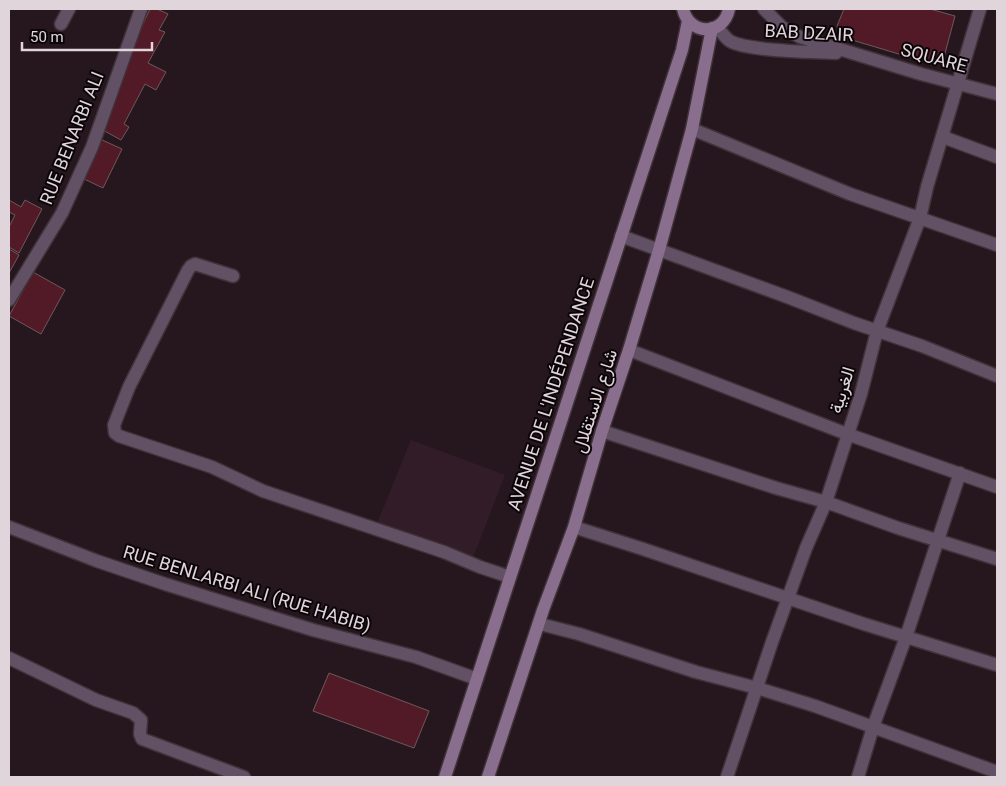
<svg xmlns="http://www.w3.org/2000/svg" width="1006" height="786" font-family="Roboto,Vazirmatn,sans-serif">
<rect width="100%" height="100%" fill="#26171f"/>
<path fill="#311c28" d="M 411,440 L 505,475 L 469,568 L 374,531 Z"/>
<path fill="#521a27" stroke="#6e585b" d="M 150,9 L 157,9 L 168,14 L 159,30 L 165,32 L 148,63 L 166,72 L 156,90 L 145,84 L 124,124 L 129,127 L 121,140 L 101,129 L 128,56 Z
M 844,9 L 930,9 L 955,16 L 944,57 L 929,63 L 842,37 L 837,26 Z
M 100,139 L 122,149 L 103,188 L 82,178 Z
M 9,200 L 21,207 L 25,200 L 42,209 L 19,253 L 9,247 L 9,227 L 15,215 L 9,212 Z
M 9,249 L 19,255 L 9,273 Z
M 33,272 L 65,290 L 41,334 L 9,316 Z
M 329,673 L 429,711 L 414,748 L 313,711 Z"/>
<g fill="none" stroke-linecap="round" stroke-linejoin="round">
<g stroke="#403239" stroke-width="15">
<path id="minor" d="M 61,24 L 69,9
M 692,129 L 850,194 L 997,245
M 943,137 L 997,157
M 621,236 L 790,298 L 854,323 L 922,346 L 997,376
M 233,276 L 195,264 L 191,266 L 188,270 L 129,387 L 114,425 L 115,433 L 119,436 L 212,467 L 263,491 L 444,552 L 480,567 L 510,577
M 9,300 L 62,213 L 92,147 L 141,9
M 629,350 L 847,434 L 997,487
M 602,431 L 776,488 L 826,502 L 898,528 L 997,559
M 9,527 L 97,561 L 165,584 L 313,630 L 416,657 L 477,679
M 574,527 L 643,549 L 864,624 L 997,665
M 540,624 L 579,634 L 696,672 L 757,688 L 815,706 L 997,772
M 9,658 L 96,700 L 133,713 L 141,720 L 140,734 L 142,739 L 244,777
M 727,777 L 772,642 L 806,548 L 826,502 L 861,394 L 877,331 L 920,218 L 927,187 L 980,9
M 858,777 L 873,727 L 906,637 L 960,473"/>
</g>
<g stroke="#403239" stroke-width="15">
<path id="tertiary" d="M 764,9 L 782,27 L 800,37 L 921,74 L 997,94
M 717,27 C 721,31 725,38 730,41 C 746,51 814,52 836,53"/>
</g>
<g stroke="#403239" stroke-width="15">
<path id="secondary" d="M 683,9 C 689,35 723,37 729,9
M 445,777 L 682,50 L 688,21
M 488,777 L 543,610 L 574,527 L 602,431 L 629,350 L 659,250 L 692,129 L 712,28"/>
</g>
<use href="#minor" stroke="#625165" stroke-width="12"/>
<use href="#tertiary" stroke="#625165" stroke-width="12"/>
<use href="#secondary" stroke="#8a6e8e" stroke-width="12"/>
</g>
<g text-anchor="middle" stroke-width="4" stroke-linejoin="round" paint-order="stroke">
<g font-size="18" fill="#e0d5db" stroke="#0b0508">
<text transform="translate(809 33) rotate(3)" y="6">BAB DZAIR</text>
<text transform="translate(934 58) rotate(15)" y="6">SQUARE</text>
<text transform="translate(72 138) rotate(-68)" y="6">RUE BENARBI ALI</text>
<text transform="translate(842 390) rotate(-73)" y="6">الغربية</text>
<text transform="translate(551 394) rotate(-72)" y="6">AVENUE DE L'INDÉPENDANCE</text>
<text transform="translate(595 401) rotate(-72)" y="6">شارع الاستقلال</text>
<text transform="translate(247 589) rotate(17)" y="6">RUE BENLARBI ALI (RUE HABIB)</text>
</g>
</g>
<rect width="1006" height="786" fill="none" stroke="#e0d5db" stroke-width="20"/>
<path d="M22 42v8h130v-8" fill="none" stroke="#e0d5db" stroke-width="2.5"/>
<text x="30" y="42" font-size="15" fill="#e0d5db" stroke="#0b0508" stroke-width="4" paint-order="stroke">50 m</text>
</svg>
